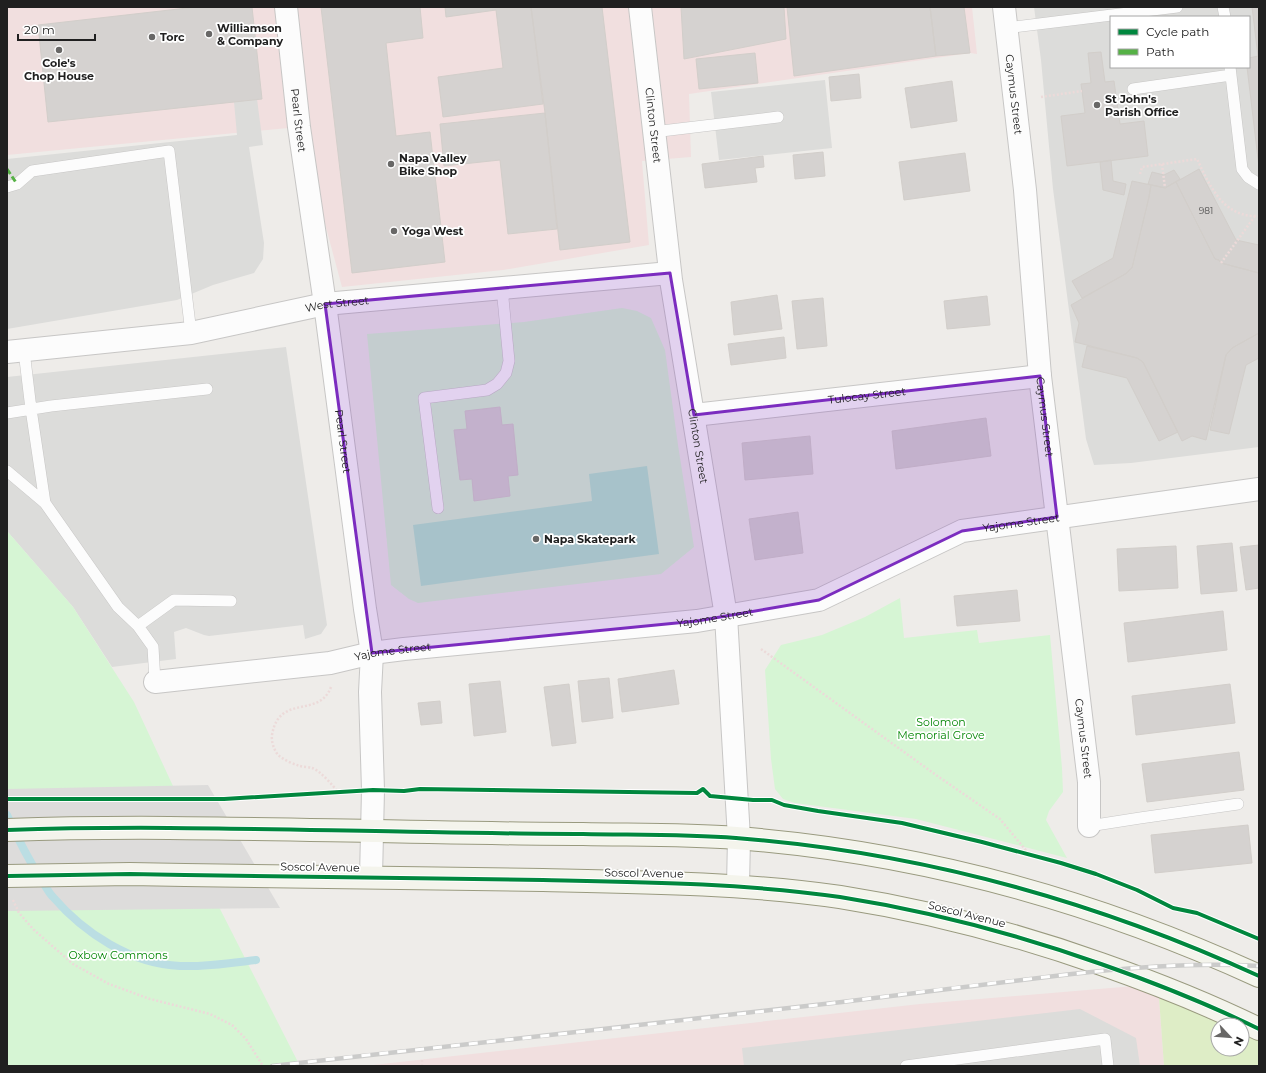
<svg xmlns="http://www.w3.org/2000/svg" width="1266" height="1073" font-family="Montserrat,sans-serif">
<rect width="100%" height="100%" fill="#eeece9"/>
<path fill="#f1dfdf" d="M 7,7 L 972,7 L 977,54 L 970,53 L 689,94 L 691,157 L 642,161 L 649,245 L 503,270 L 342,287 L 299,127 L 7,155 Z
M 1158,984 L 1164,1066 L 364,1066 L 920,1004 Z"/>
<path fill="#dcdcda" fill-rule="evenodd" d="M 1034,7 L 1259,7 L 1259,447 L 1131,463 L 1094,465 L 1086,439 L 1053,189 L 1041,60 ZM 1111,17 L 1249,17 L 1249,67 L 1111,67 Z
M 825,80 L 832,148 L 719,160 L 711,92 Z
M 257,99 L 263,145 L 249,147 L 264,243 L 263,259 L 254,273 L 213,285 L 177,300 L 7,329 L 7,159 L 237,135 L 234,102 Z
M 286,347 L 327,625 L 321,634 L 305,639 L 303,625 L 209,636 L 204,635 L 186,628 L 174,632 L 176,659 L 112,667 L 73,607 L 7,531 L 7,377 Z
M 1080,1009 L 1136,1038 L 1140,1066 L 744,1066 L 742,1048 Z"/>
<path fill="#deedc6" fill-rule="evenodd" d="M 1158,984 L 1259,1029 L 1259,1066 L 1164,1066 ZM 1218,1025 L 1242,1025 L 1242,1049 L 1218,1049 Z"/>
<path fill="#d6f5d4" d="M 622,308 L 637,311 L 651,318 L 665,350 L 678,445 L 694,547 L 661,574 L 418,603 L 409,599 L 391,585 L 367,334 L 524,322 Z
M 7,531 L 73,607 L 134,702 L 173,786 L 219,907 L 300,1066 L 7,1066 Z
M 900,598 L 904,638 L 977,630 L 979,643 L 1050,635 L 1062,768 L 1063,792 L 1049,811 L 1046,820 L 1067,858 L 916,819 L 795,803 L 783,799 L 775,789 L 771,759 L 765,670 L 781,645 L 822,635 L 865,617 Z"/>
<path fill="#b2e8cd" d="M 647,466 L 659,554 L 421,586 L 413,525 L 592,501 L 589,474 Z"/>
<path fill="#dddcdb" d="M 208,785 L 280,908 L 7,911 L 7,789 Z"/>
<g fill="none" stroke-linecap="round" stroke-linejoin="round">
<path stroke="#bbdee3" stroke-width="8" d="M 7,815 C 17,837 28,859 41,879 C 45,885 48,892 53,897 C 84,933 131,964 180,966 C 205,967 231,963 256,960"/>
</g>
<path fill="#d5d2d0" stroke="#d2ceca" d="M 196,7 L 252,7 L 262,99 L 48,122 L 38,25 Z
M 321,7 L 420,7 L 423,38 L 386,43 L 396,136 L 430,132 L 445,262 L 352,273 Z
M 445,7 L 531,7 L 543,104 L 443,117 L 438,77 L 503,68 L 496,10 L 446,17 Z
M 531,7 L 602,7 L 630,242 L 560,250 L 545,113 Z
M 681,7 L 784,7 L 786,39 L 684,59 Z
M 787,7 L 930,7 L 936,56 L 794,76 Z
M 930,7 L 964,7 L 970,53 L 936,56 Z
M 1252,7 L 1259,7 L 1259,167 L 1247,67 L 1249,67 L 1249,58 L 1258,56 Z
M 1101,52 L 1105,82 L 1114,81 L 1120,124 L 1144,121 L 1148,156 L 1067,166 L 1061,116 L 1085,113 L 1081,84 L 1091,83 L 1088,53 Z
M 755,53 L 758,83 L 699,89 L 696,59 Z
M 859,74 L 861,98 L 831,101 L 829,77 Z
M 952,81 L 957,121 L 911,128 L 905,88 Z
M 545,113 L 557,229 L 508,234 L 500,160 L 444,166 L 440,124 Z
M 823,152 L 825,176 L 795,179 L 793,155 Z
M 965,153 L 970,191 L 904,200 L 899,162 Z
M 763,156 L 764,167 L 755,168 L 757,182 L 705,188 L 702,164 Z
M 1111,160 L 1113,181 L 1126,184 L 1124,195 L 1103,190 L 1100,162 Z
M 1199,169 L 1236,240 L 1259,245 L 1259,273 L 1221,263 L 1219,260 L 1215,259 L 1176,182 Z
M 1174,170 L 1180,179 L 1165,188 L 1148,184 L 1152,172 L 1164,175 Z
M 1132,181 L 1151,185 L 1149,197 L 1132,268 L 1129,270 L 1127,273 L 1082,298 L 1072,281 L 1113,258 Z
M 1176,182 L 1215,259 L 1219,260 L 1221,263 L 1259,273 L 1259,333 L 1232,348 L 1226,355 L 1206,440 L 1192,436 L 1182,441 L 1143,362 L 1137,358 L 1075,342 L 1079,323 L 1071,305 L 1127,273 L 1129,270 L 1132,268 L 1149,197 L 1151,185 L 1165,188 Z
M 777,295 L 782,329 L 734,335 L 731,302 Z
M 987,296 L 990,325 L 947,329 L 944,301 Z
M 823,298 L 827,346 L 797,349 L 792,301 Z
M 1259,333 L 1259,358 L 1246,365 L 1229,434 L 1210,430 L 1226,355 L 1232,348 Z
M 784,337 L 786,358 L 731,365 L 728,344 Z
M 1087,346 L 1137,358 L 1143,362 L 1178,432 L 1159,441 L 1127,378 L 1082,367 Z
M 500,407 L 502,425 L 513,424 L 518,475 L 508,476 L 510,496 L 474,501 L 472,479 L 460,480 L 454,430 L 467,429 L 465,411 Z
M 986,418 L 991,456 L 896,469 L 892,431 Z
M 810,436 L 813,474 L 745,480 L 742,443 Z
M 798,512 L 803,553 L 755,560 L 749,519 Z
M 1232,543 L 1237,591 L 1201,594 L 1197,546 Z
M 1259,545 L 1259,588 L 1246,590 L 1240,547 Z
M 1176,546 L 1178,588 L 1119,591 L 1117,549 Z
M 1017,590 L 1020,621 L 957,626 L 954,596 Z
M 1223,611 L 1227,650 L 1128,662 L 1124,623 Z
M 674,670 L 679,704 L 622,712 L 618,679 Z
M 609,678 L 613,718 L 582,722 L 578,681 Z
M 500,681 L 506,732 L 474,736 L 469,684 Z
M 569,684 L 576,743 L 552,746 L 544,687 Z
M 1230,684 L 1235,723 L 1136,735 L 1132,696 Z
M 440,701 L 442,723 L 421,725 L 418,703 Z
M 1239,752 L 1244,790 L 1147,802 L 1142,764 Z
M 1248,825 L 1252,863 L 1155,873 L 1151,835 Z"/>
<g fill="none" stroke-linecap="round" stroke-linejoin="round">
<g stroke="#c7c6c5" stroke-width="12">
<path id="lane" d="M 1223,7 L 1225,17
M 1006,28 L 1177,7
M 1230,67 L 1242,169 L 1248,177 L 1259,184
M 1133,89 L 1231,75
M 653,132 L 778,117
M 7,187 L 17,184 L 32,171 L 169,151 L 191,333
M 24,351 L 31,409 L 45,503
M 7,413 L 51,406 L 207,389
M 7,471 L 45,503 L 118,607 L 138,626
M 438,508 L 424,398 L 487,390 L 497,384 L 506,373 L 509,361 L 502,288
M 155,682 L 153,647 L 138,626 L 174,600 L 231,601
M 1089,826 L 1140,818 L 1238,804
M 906,1066 L 1105,1039 L 1108,1066"/>
</g>
<g stroke="#c7c6c5" stroke-width="24">
<g id="street">
<path id="s1" d="M 286,7 L 299,127 L 325,304 L 365,609 L 372,653 L 370,692 L 373,790 L 371,877"/>
<path id="s2" d="M 640,7 L 671,280 L 726,616 L 739,838 L 738,886"/>
<path id="s3" d="M 1004,7 L 1025,190 L 1040,376 L 1089,782 L 1089,826"/>
<path id="s4" d="M 7,352 L 191,333 L 325,304 L 670,273"/>
<path id="s5" d="M 694,415 L 1040,376"/>
<path id="s6" d="M 155,682 L 330,663 L 372,653 L 404,649 L 697,621 L 819,600 L 962,531 L 1259,489"/>
</g>
</g>
<g stroke="#999a7f" stroke-width="24">
<path id="secondary" d="M 7,830 C 148,825 288,830 429,832 C 480,833 532,834 583,834 C 634,835 685,834 736,838 C 918,852 1093,900 1259,976
M 7,876 L 130,874 L 185,875 C 304,877 424,878 543,880 C 642,882 742,883 840,897 C 929,911 1016,934 1101,964 C 1155,983 1208,1004 1259,1029"/>
</g>
<path stroke="#ecdad9" stroke-width="2.5" stroke-dasharray="2 2" stroke-linecap="butt" d="M 1041,97 L 1082,91
M 1162,164 L 1165,188
M 1140,174 L 1142,167 L 1197,159 C 1210,186 1223,218 1259,216
M 1221,263 L 1255,216
M 761,649 L 936,775 L 1000,819 L 1029,854
M 331,687 C 319,719 279,693 272,735 C 271,741 274,750 278,755 C 284,760 293,764 300,766 C 304,767 309,767 312,768 C 321,771 333,786 339,793
M 13,900 L 19,913 L 34,930 L 73,964 L 109,984 L 150,999 L 210,1014 L 232,1025 L 246,1039 L 263,1066
M 422,1060 L 422,1066"/>
<use href="#lane" stroke="#fcfcfc" stroke-width="11"/>
<use href="#street" stroke="#fcfcfc" stroke-width="22"/>
<use href="#secondary" stroke="#f4f4ec" stroke-width="22"/>
<g stroke="#cbcbca" stroke-width="4.5">
<path id="rail" d="M 272,1066 C 462,1044 652,1025 842,1002 C 913,993 984,984 1055,976 C 1123,968 1191,962 1259,966"/>
</g>
<use href="#rail" stroke="#fff" stroke-width="3" stroke-dasharray="9" stroke-linecap="butt"/>
<path stroke="#55b145" stroke-width="3" stroke-dasharray="6 3" stroke-linecap="butt" d="M 7,169 L 17,184"/>
<g stroke="#fff" stroke-width="6">
<path id="cycleway" d="M 7,799 L 224,799 L 373,790 L 404,791 L 420,789 L 697,793 L 703,789 L 710,796 L 753,800 L 772,800 L 784,805 L 818,811 L 902,823 L 982,842 L 1061,863 L 1096,874 L 1137,890 L 1173,908 L 1197,913 L 1259,939
M 7,830 C 148,825 288,830 429,832 C 480,833 532,834 583,834 C 634,835 685,834 736,838 C 918,852 1093,900 1259,976
M 7,876 L 130,874 L 185,875 C 304,877 424,878 543,880 C 642,882 742,883 840,897 C 929,911 1016,934 1101,964 C 1155,983 1208,1004 1259,1029"/>
</g>
<use href="#cycleway" stroke="#00873e" stroke-width="4"/>
</g>
<path fill="#7b2cbf" fill-opacity="0.2" stroke="#7b2cbf" stroke-width="3" stroke-linejoin="round" d="M 670,273 L 694,415 L 1040,376 L 1057,517 L 962,531 L 819,600 L 697,621 L 372,653 L 325,304 Z"/>
<g fill="#686766" stroke="#fff" stroke-width="1.5">
<circle cx="209" cy="34" r="4"/>
<circle cx="152" cy="37" r="4"/>
<circle cx="59" cy="50" r="4"/>
<circle cx="1097" cy="105" r="4"/>
<circle cx="391" cy="164" r="4"/>
<circle cx="394" cy="231" r="4"/>
<circle cx="536" cy="539" r="4"/>
</g>
<g text-anchor="middle" stroke-width="3.5" stroke-linejoin="round" paint-order="stroke">
<g font-size="9" fill="#4d4c4c">
<text x="1206" y="214">981</text>
</g>
<g font-size="11" font-weight="bold" fill="#202020" stroke="#fff" text-anchor="start">
<text x="217" y="32">Williamson<tspan x="217" dy="13">&amp; Company</tspan></text>
<text x="160" y="41">Torc</text>
<text x="59" y="67" text-anchor="middle">Cole's<tspan x="59" dy="13">Chop House</tspan></text>
<text x="1105" y="103">St John's<tspan x="1105" dy="13">Parish Office</tspan></text>
<text x="399" y="162">Napa Valley<tspan x="399" dy="13">Bike Shop</tspan></text>
<text x="402" y="235">Yoga West</text>
<text x="544" y="543">Napa Skatepark</text>
</g>
<g font-size="11" fill="#202020" stroke="#fff">
<text dy="4" stroke="none"><textPath href="#s3" startOffset="88">Caymus Street</textPath></text>
<text dy="4" stroke="none"><textPath href="#s1" startOffset="114">Pearl Street</textPath></text>
<text dy="4" stroke="none"><textPath href="#s2" startOffset="119">Clinton Street</textPath></text>
<text dy="4" stroke="none"><textPath href="#s4" startOffset="334">West Street</textPath></text>
<text dy="4" stroke="none"><textPath href="#s5" startOffset="174">Tulocay Street</textPath></text>
<text dy="4" stroke="none"><textPath href="#s3" startOffset="412">Caymus Street</textPath></text>
<text dy="4" stroke="none"><textPath href="#s1" startOffset="438">Pearl Street</textPath></text>
<text dy="4" stroke="none"><textPath href="#s2" startOffset="443">Clinton Street</textPath></text>
<text dy="4" stroke="none"><textPath href="#s6" startOffset="888">Yajome Street</textPath></text>
<text dy="4" stroke="none"><textPath href="#s6" startOffset="564">Yajome Street</textPath></text>
<text dy="4" stroke="none"><textPath href="#s6" startOffset="240">Yajome Street</textPath></text>
<text dy="4" stroke="none"><textPath href="#s3" startOffset="736">Caymus Street</textPath></text>
<text transform="translate(320 867) rotate(1)" y="4">Soscol Avenue</text>
<text transform="translate(644 873) rotate(1)" y="4">Soscol Avenue</text>
<text transform="translate(967 914) rotate(14)" y="4">Soscol Avenue</text>
</g>
<g font-size="11" fill="#058706" stroke="#fff">
<text x="941" y="726">Solomon<tspan x="941" dy="13">Memorial Grove</tspan></text>
<text x="118" y="959">Oxbow Commons</text>
</g>
</g>
<rect width="1266" height="1073" fill="none" stroke="#202020" stroke-width="16"/>
<rect x="1110" y="16" width="140" height="52" fill="#ffffff" stroke="#a6a6a6"/>
<rect x="1118" y="29" width="20" height="6" fill="#00873e" stroke="#a6a6a6"/>
<text x="1146" y="36" font-size="12" fill="#202020">Cycle path</text>
<rect x="1118" y="49" width="20" height="6" fill="#55b145" stroke="#a6a6a6"/>
<text x="1146" y="56" font-size="12" fill="#202020">Path</text>
<g transform="translate(1230 1037) rotate(116)"><circle r="19" fill="#ffffff" stroke="#a6a6a6"/>
<path d="M0-3L7 15L0 10L-7 15Z" fill="#686766"/>
<text y="-6" font-size="11" font-weight="bold" text-anchor="middle" fill="#202020">N</text>
</g>
<path d="M18 34v6h77v-6" fill="none" stroke="#202020" stroke-width="2"/>
<text x="24" y="34" font-size="12" fill="#202020" stroke="#ffffff" stroke-width="3" paint-order="stroke">20 m</text>
</svg>
